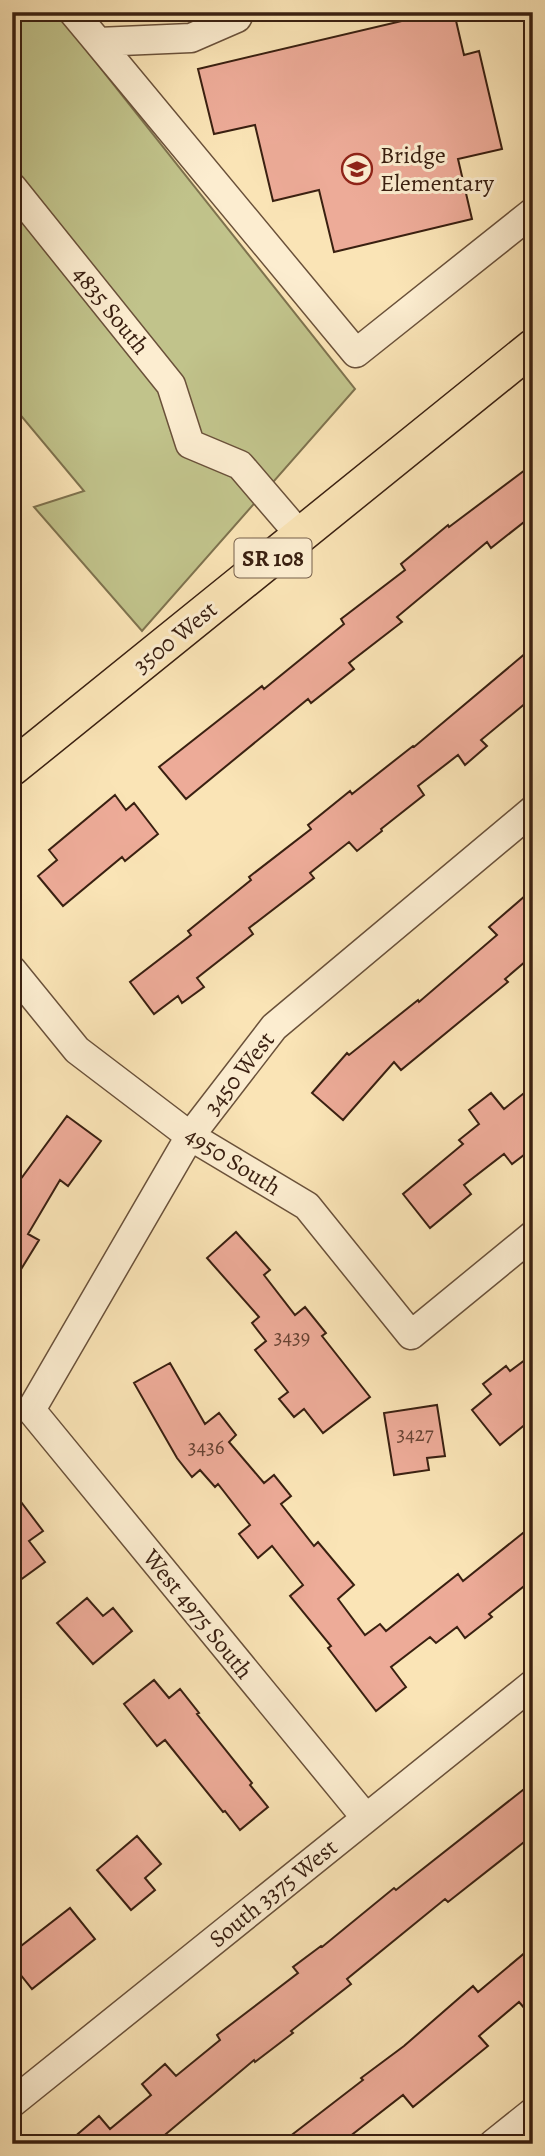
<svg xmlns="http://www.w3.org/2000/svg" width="545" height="2156" font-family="Alegreya,serif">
<rect width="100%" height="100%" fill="#fae4b6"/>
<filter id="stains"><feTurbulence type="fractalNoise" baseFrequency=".00286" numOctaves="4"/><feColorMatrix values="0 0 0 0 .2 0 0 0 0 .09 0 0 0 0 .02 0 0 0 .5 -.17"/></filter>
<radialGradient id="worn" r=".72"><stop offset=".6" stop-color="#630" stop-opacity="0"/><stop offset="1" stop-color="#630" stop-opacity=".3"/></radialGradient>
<path fill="#c1c38b" stroke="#7e724e" stroke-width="2" d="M 12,12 L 56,12 L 355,389 L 142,631 L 34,507 L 84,491 L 12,405 Z"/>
<path fill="#edab98" stroke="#3a2011" stroke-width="2" d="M 440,12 L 454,12 L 464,55 L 479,51 L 502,149 L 458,159 L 472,219 L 334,252 L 319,190 L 273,201 L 255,125 L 214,134 L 198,69 Z
M 533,464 L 533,515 L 491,548 L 487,542 L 397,617 L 402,622 L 349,663 L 354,669 L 311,703 L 308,699 L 186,799 L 159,767 L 262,686 L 264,689 L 344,624 L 341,619 L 405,570 L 401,564 L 448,525 L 449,527 Z
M 533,647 L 533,697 L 481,740 L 487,746 L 465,765 L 458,755 L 418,786 L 424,795 L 381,829 L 382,831 L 357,851 L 349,842 L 310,873 L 314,878 L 249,928 L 253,934 L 197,978 L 204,987 L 182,1003 L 178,996 L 154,1014 L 130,982 L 191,935 L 188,931 L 251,880 L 249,877 L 311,829 L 308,825 L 350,791 L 352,794 L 413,746 L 414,747 Z
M 115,795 L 126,810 L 134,803 L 158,834 L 125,861 L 122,857 L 63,906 L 38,876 L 57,860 L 49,850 Z
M 533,889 L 533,955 L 505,979 L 508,982 L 401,1070 L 394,1062 L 343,1120 L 312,1093 L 347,1053 L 349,1055 L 418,1000 L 419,1002 L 497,935 L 489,927 Z
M 533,1086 L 533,1148 L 512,1164 L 504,1154 L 464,1185 L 471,1194 L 430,1228 L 403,1194 L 463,1144 L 459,1140 L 479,1124 L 469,1110 L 491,1093 L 504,1109 Z
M 67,1116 L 101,1141 L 68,1186 L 60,1180 L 28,1234 L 39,1240 L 12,1284 L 12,1191 Z
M 236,1232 L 270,1270 L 264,1275 L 295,1315 L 305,1307 L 326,1333 L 322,1336 L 370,1397 L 323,1433 L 304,1409 L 294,1417 L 279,1399 L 288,1392 L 255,1350 L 266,1341 L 252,1323 L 259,1317 L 207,1258 Z
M 533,1354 L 533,1418 L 500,1445 L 472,1410 L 491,1394 L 483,1384 L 506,1366 L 510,1371 Z
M 170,1363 L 205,1424 L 219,1413 L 236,1435 L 229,1442 L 264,1483 L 274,1475 L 291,1496 L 281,1504 L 314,1546 L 318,1542 L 354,1585 L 338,1599 L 365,1635 L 380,1624 L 386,1631 L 458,1574 L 463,1581 L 533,1525 L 533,1579 L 489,1614 L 492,1617 L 465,1638 L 457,1627 L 436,1643 L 430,1637 L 391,1667 L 406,1687 L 376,1711 L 328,1648 L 331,1646 L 290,1596 L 303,1585 L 272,1546 L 258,1558 L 239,1534 L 250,1525 L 218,1484 L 215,1487 L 200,1470 L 192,1477 L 177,1458 L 134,1383 Z
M 437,1405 L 445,1456 L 427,1458 L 429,1470 L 394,1475 L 384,1413 Z
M 12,1490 L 43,1531 L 29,1541 L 45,1562 L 12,1586 Z
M 87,1598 L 103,1616 L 113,1608 L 132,1631 L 93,1664 L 57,1623 Z
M 154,1680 L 169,1698 L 180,1689 L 199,1713 L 197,1714 L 252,1783 L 250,1785 L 268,1807 L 240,1830 L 225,1811 L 223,1812 L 165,1740 L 157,1746 L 124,1704 Z
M 533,1782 L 533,1835 L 448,1902 L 445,1899 L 347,1979 L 351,1984 L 291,2031 L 293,2033 L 255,2062 L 254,2060 L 154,2144 L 66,2144 L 99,2116 L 110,2129 L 151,2095 L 142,2084 L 165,2064 L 176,2076 L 220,2040 L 217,2035 L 298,1973 L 293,1967 L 321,1946 L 322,1947 L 394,1888 L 396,1890 Z
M 137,1836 L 161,1864 L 145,1878 L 155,1890 L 131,1910 L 97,1870 Z
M 70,1908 L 95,1939 L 32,1989 L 12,1964 L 12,1953 Z
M 533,1946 L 533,2018 L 519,2002 L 479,2036 L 488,2046 L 413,2107 L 403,2095 L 340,2144 L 280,2144 L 363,2080 L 361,2078 L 404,2046 L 473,1986 L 478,1992 Z"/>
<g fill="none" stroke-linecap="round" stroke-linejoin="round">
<g stroke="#6a513a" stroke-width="31">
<path id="minor" d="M 73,12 L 98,42 L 191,38 L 237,18 L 240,12
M 98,42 L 356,353 L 533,212
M 12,187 L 171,385 L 190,444 L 240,465 L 300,535
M 12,970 L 77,1050 L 190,1136 L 307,1206 L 411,1335 L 533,1235
M 366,1818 L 31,1410 L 190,1136 L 274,1027 L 533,810
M 12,2103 L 533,1684
M 493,2144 L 533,2112"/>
</g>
<g stroke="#3a2011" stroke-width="38">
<path id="major" d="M 12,768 L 533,347"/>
</g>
<use href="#minor" stroke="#fcedd0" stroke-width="28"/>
<use href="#major" stroke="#fae4b6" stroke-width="35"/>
</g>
<defs>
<g id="school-ring" transform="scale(1.575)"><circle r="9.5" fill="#fcedd0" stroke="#8f2418" stroke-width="1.5"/><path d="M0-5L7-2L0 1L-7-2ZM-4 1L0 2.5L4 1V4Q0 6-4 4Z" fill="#8f2418"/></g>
</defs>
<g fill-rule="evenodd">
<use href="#school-ring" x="357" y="169"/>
</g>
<g text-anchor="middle" stroke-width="6" stroke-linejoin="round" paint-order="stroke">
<g font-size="21" fill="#674333">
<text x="292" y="1344">3439</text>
<text x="415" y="1441">3427</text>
<text x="206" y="1454">3436</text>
</g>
<rect fill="#fcedd0" stroke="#745e4a" stroke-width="2" x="234.5" y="538.5" width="77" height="39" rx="5"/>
<g font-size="23" font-weight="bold" fill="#3a2011">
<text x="273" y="566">SR 108</text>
</g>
<g font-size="24" fill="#3a2011" stroke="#fcedd0" text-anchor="start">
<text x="380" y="163">Bridge<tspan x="380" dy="28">Elementary</tspan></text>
</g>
<g font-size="24" fill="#3a2011" stroke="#fcedd0">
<text transform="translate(111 310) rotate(51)" y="8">4835 South</text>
<text transform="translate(175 637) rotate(-39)" y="8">3500 West</text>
<text transform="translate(239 1073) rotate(-52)" y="8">3450 West</text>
<text transform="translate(233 1161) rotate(32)" y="8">4950 South</text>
<text transform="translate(198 1614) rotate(51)" y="8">West 4975 South</text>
<text transform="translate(273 1893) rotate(-39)" y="8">South 3375 West</text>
</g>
</g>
<rect width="545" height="2156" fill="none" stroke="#fae4b6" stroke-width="42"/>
<rect x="14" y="14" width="517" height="2128" fill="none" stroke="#3a2011" stroke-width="3.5"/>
<rect x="21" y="21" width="503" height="2114" fill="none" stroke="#3a2011" stroke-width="2"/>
<rect width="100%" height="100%" filter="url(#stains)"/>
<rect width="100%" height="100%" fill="url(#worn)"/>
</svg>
